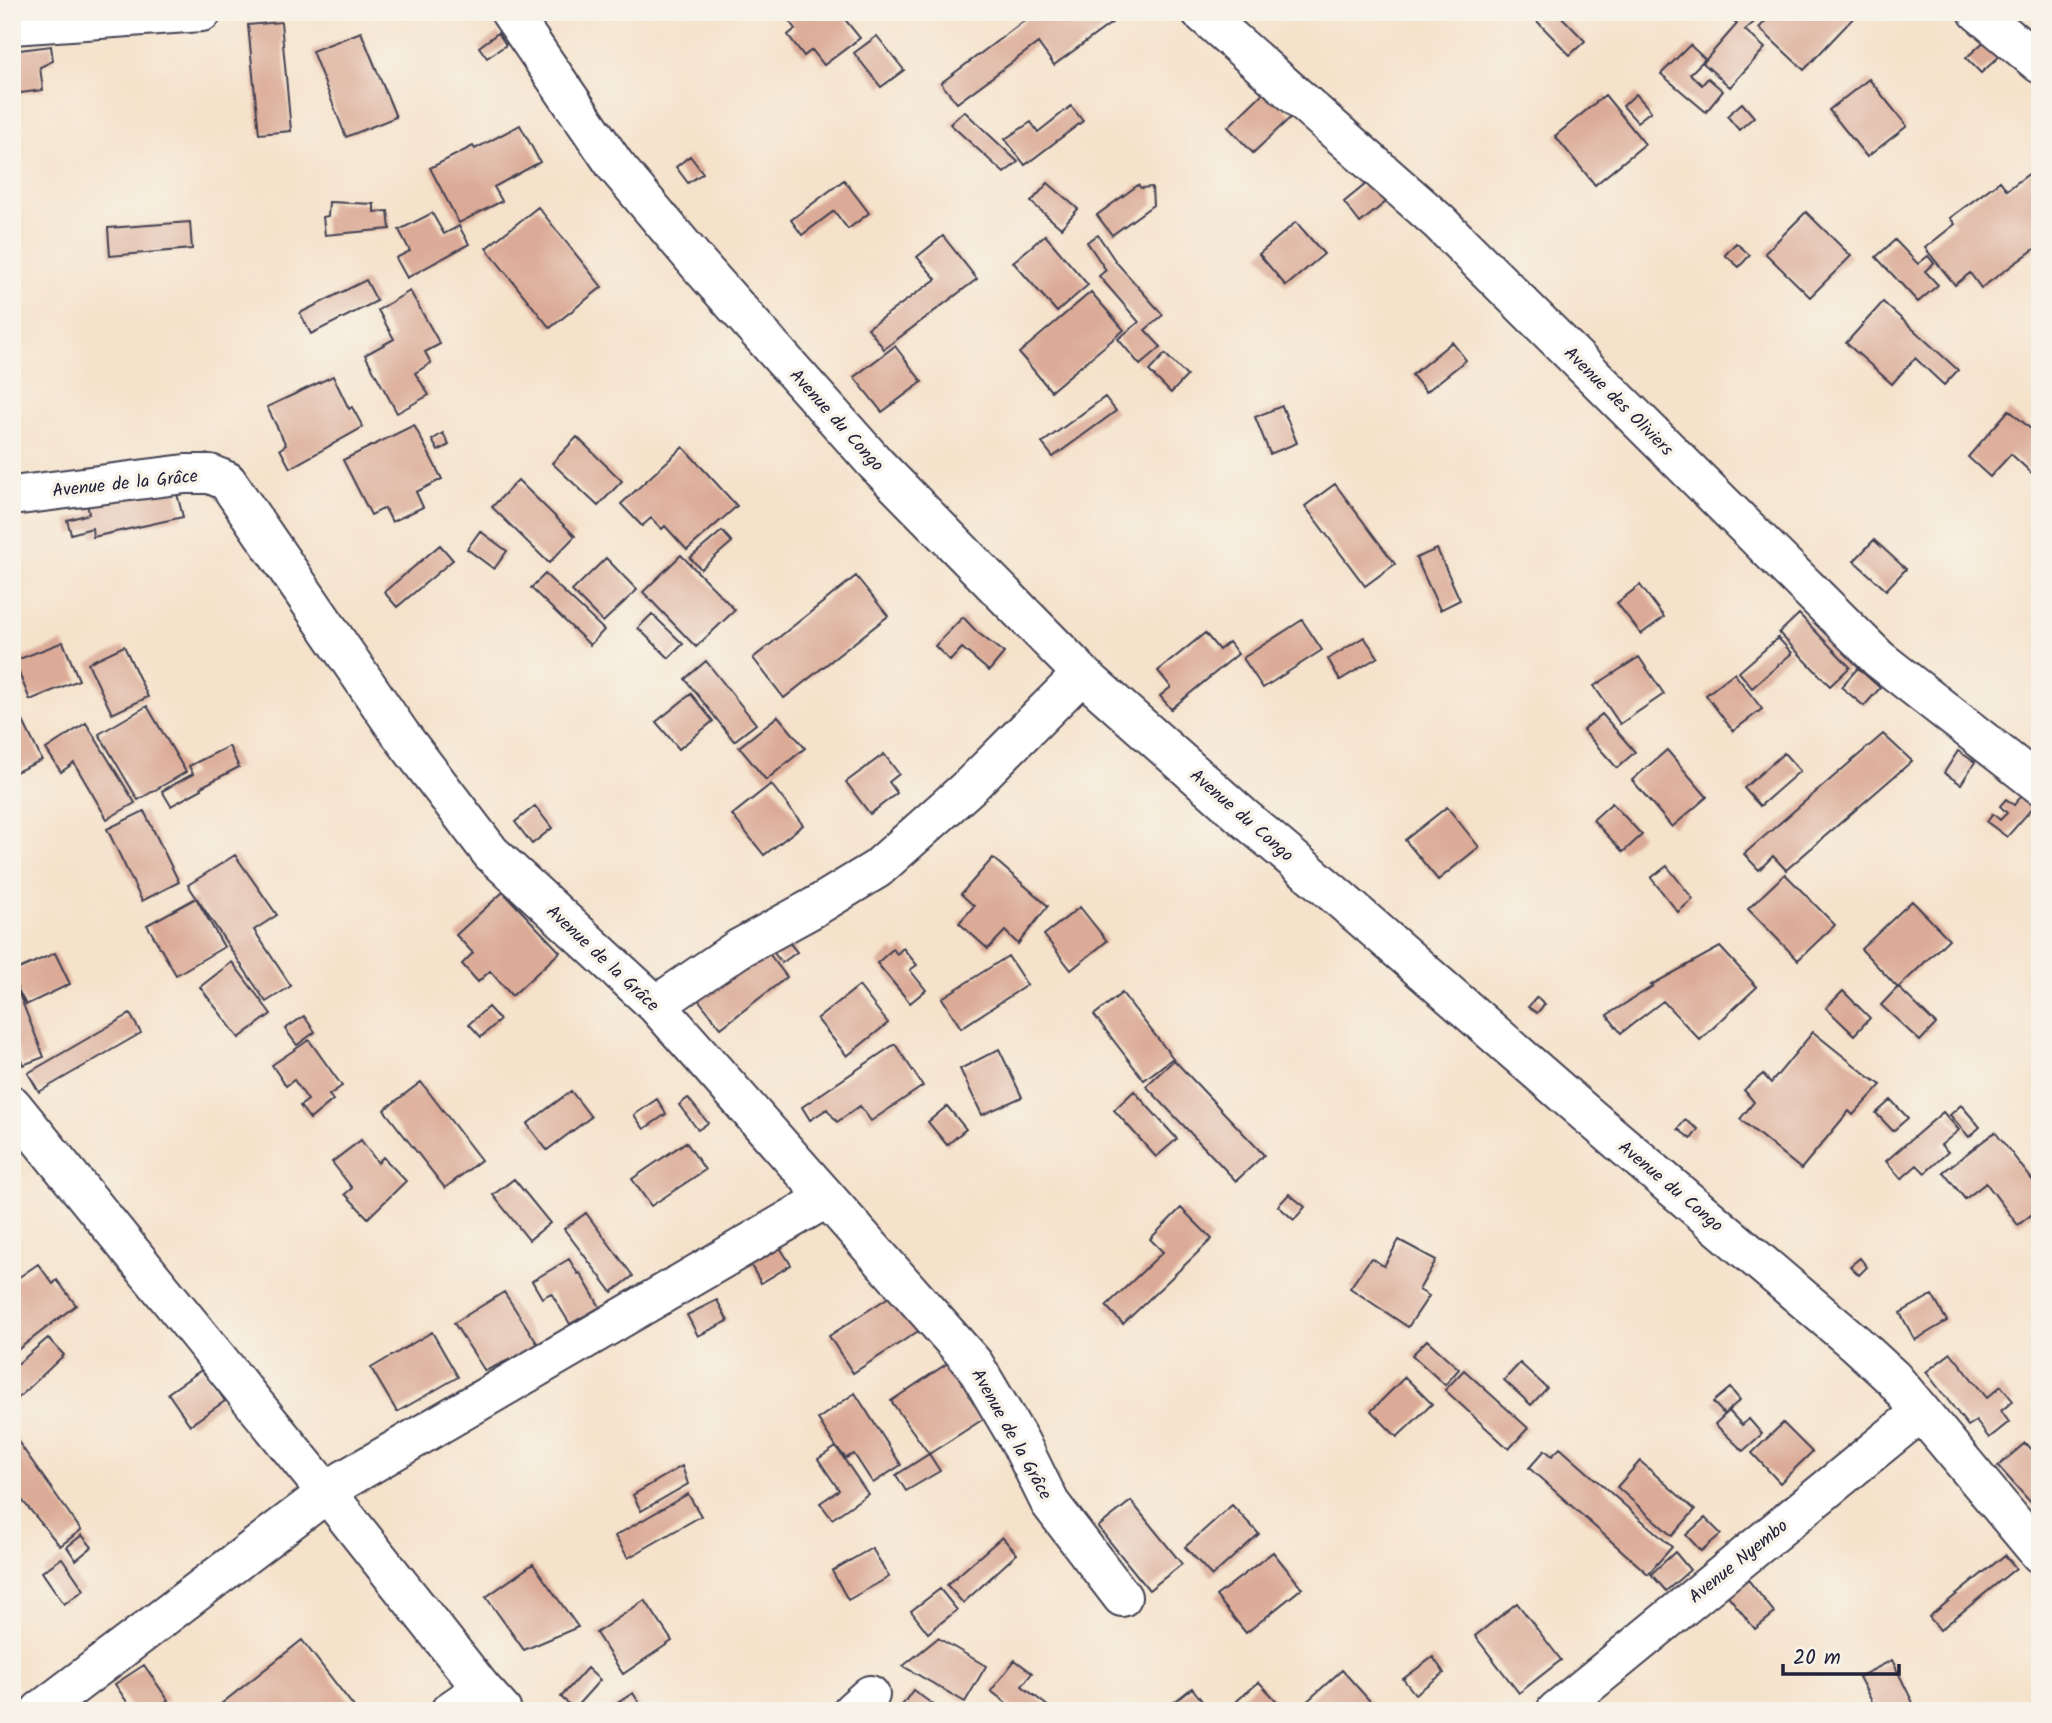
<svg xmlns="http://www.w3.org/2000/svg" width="2052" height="1723" font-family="Kalam,sans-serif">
<rect width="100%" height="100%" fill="#f7f3e8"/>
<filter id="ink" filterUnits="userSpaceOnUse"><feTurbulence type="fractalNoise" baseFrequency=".0143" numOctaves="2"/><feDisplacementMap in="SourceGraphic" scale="14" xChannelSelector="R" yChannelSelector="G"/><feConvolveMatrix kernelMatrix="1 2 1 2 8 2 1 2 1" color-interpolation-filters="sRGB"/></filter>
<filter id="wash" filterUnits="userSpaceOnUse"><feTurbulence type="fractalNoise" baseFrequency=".00686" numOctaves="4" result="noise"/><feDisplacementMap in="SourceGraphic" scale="28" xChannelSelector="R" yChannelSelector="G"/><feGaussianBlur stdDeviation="1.57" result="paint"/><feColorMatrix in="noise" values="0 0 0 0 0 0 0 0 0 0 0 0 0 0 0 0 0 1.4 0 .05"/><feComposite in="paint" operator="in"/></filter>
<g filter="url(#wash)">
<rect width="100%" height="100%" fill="#f5e2cb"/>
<g id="blocks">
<path fill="#dbab97" d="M 789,12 L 839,12 L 860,38 L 824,65 L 812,50 L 804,56 L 788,35 L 795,29 L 785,15 Z
M 1036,12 L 1118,12 L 1121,16 L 1054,65 L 1038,43 L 957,103 L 941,83 Z
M 1528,12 L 1557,12 L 1585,41 L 1570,55 Z
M 1727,12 L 1766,12 L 1745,30 L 1765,48 L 1730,87 L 1703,63 L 1737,24 Z
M 1774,12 L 1859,12 L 1804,70 L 1759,28 Z
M 281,22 L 291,131 L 259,134 L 248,25 Z
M 361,32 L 396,117 L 346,137 L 312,51 Z
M 498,33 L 506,45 L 487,58 L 479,47 Z
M 877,36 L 904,70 L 881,87 L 854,53 Z
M 1987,39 L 2002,54 L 1981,73 L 1966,58 Z
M 1690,45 L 1705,59 L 1690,74 L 1702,85 L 1708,78 L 1723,91 L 1706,112 L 1661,74 Z
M 51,46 L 53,61 L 40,67 L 43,90 L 13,94 L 12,51 Z
M 1869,79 L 1907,126 L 1867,157 L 1829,110 Z
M 1266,90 L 1292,116 L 1253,153 L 1228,127 Z
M 1636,94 L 1651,111 L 1637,122 L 1623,106 Z
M 1605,95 L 1645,144 L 1595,185 L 1555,136 Z
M 1742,103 L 1754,117 L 1739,130 L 1727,116 Z
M 1071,106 L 1083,121 L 1025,165 L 1005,139 L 1031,122 L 1038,132 Z
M 964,111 L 1018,162 L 1004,173 L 950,124 Z
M 520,125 L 540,162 L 494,187 L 502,201 L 459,223 L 430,168 L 473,146 L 475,149 Z
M 690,156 L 703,173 L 688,183 L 676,167 Z
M 2038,167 L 2040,245 L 1981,288 L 1970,273 L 1955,285 L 1925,248 L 1955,224 L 1950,218 L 2000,181 L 2007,190 Z
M 844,180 L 869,213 L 848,229 L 834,211 L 802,235 L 791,220 Z
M 1371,180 L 1387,201 L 1360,223 L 1344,202 Z
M 1048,183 L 1078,209 L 1061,228 L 1031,202 Z
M 1138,185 L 1141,188 L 1152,187 L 1153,205 L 1112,235 L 1097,215 Z
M 329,202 L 374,204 L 374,212 L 388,211 L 390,229 L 325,235 L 323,217 L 328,216 Z
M 538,207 L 602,287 L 550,328 L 486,248 Z
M 1806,212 L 1851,256 L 1810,297 L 1765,253 Z
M 432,213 L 444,234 L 459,226 L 469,244 L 407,278 L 396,258 L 410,251 L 399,230 Z
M 190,222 L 192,249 L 110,256 L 108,228 Z
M 1296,222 L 1324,254 L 1286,286 L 1259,254 Z
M 1045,235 L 1088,285 L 1057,312 L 1013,262 Z
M 1098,235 L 1116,262 L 1163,315 L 1145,330 L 1161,347 L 1140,365 L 1118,339 L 1139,322 L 1099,276 L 1106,270 L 1087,242 Z
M 943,236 L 977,279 L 884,349 L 868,328 L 936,279 L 917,257 Z
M 1895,240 L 1918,264 L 1928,256 L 1934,263 L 1925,271 L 1938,285 L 1918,302 L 1876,257 Z
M 1736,243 L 1750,255 L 1739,267 L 1725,255 Z
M 366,280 L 377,301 L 311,334 L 300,313 Z
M 410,291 L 440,344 L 425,352 L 431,363 L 415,373 L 429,395 L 397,413 L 365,355 L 394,339 L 378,310 Z
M 1091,292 L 1124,330 L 1051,391 L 1019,353 Z
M 1883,302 L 1958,370 L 1944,385 L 1915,358 L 1892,384 L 1846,343 Z
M 1452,342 L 1466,360 L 1426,392 L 1412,375 Z
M 895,346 L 922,382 L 882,412 L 854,377 Z
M 1165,354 L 1187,376 L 1171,393 L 1149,371 Z
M 333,376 L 349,409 L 352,407 L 363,427 L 290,468 L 280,449 L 286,445 L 267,407 Z
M 1105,397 L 1116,411 L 1053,457 L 1042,443 Z
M 1282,406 L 1297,443 L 1270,454 L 1255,417 Z
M 2009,410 L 2040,437 L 2040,473 L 2036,477 L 2011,454 L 1990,477 L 1968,457 Z
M 414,425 L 442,479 L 416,492 L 423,507 L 392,522 L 385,508 L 371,515 L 343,460 Z
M 443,433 L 449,445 L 438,451 L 432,440 Z
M 577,437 L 622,481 L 598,506 L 552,463 Z
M 683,447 L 737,506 L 687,550 L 665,526 L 662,529 L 651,518 L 642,526 L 621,504 Z
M 518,480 L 575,536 L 549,563 L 492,507 Z
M 174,482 L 183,517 L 93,537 L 92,528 L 71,534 L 67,520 L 89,514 L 86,496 Z
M 1335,484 L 1395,564 L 1365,586 L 1305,506 Z
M 480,531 L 507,551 L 494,569 L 467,549 Z
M 722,531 L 732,542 L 701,569 L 690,558 Z
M 1874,540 L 1906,569 L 1886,590 L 1854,561 Z
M 440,545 L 453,560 L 397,607 L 384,592 Z
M 1437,549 L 1460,600 L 1440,610 L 1416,558 Z
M 681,555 L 735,610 L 696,647 L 643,592 Z
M 606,558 L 637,590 L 603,622 L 572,591 Z
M 545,574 L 604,630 L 590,645 L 531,588 Z
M 856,576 L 888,616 L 784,698 L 753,658 Z
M 1640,585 L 1664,617 L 1641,634 L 1617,603 Z
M 652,614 L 683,644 L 669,658 L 638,628 Z
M 1799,614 L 1850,667 L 1830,686 L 1779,633 Z
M 963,617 L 977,632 L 1004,653 L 989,671 L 962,648 L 950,661 L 935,646 Z
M 1302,620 L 1322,650 L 1263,688 L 1243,658 Z
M 1205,633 L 1219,650 L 1229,642 L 1238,654 L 1171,709 L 1160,696 L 1171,687 L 1158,671 Z
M 1364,637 L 1378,657 L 1340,680 L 1328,659 Z
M 1778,638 L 1792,653 L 1752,688 L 1739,672 Z
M 63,642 L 79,680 L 30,700 L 14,661 Z
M 124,646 L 148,697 L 112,714 L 88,663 Z
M 1639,657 L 1664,694 L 1620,724 L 1594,686 Z
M 706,661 L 756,724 L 734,741 L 685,679 Z
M 1858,668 L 1880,688 L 1864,706 L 1841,687 Z
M 1734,673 L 1762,709 L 1733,731 L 1706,695 Z
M 691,694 L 713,721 L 679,749 L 656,722 Z
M 147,706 L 186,772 L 138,800 L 99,734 Z
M 1602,714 L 1635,752 L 1617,768 L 1583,730 Z
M 778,716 L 805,748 L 766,780 L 739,747 Z
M 23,721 L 42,760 L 16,772 L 12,764 L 12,726 Z
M 86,723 L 135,803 L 107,819 L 74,763 L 61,772 L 46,749 Z
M 1883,734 L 1912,761 L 1786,870 L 1773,856 L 1759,870 L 1744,854 Z
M 229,746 L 239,767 L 201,787 L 202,789 L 171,806 L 162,791 L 193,774 L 189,766 Z
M 1667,750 L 1707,797 L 1672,827 L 1632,780 Z
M 1958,751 L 1975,762 L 1961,784 L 1944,773 Z
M 1784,753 L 1800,771 L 1760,806 L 1744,788 Z
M 884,754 L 899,774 L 889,782 L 897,793 L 870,814 L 846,782 Z
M 771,784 L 803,825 L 764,855 L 732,815 Z
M 2022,795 L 2036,804 L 2007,837 L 1987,822 L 1993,814 L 2000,820 L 2007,813 L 2000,806 L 2006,799 L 2014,805 Z
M 1612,803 L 1642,835 L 1623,852 L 1593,820 Z
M 535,806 L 552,828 L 532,844 L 515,822 Z
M 1447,807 L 1479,847 L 1438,880 L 1405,840 Z
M 144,811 L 179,882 L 142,901 L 107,829 Z
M 235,855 L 277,915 L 254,930 L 291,986 L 266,1002 L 188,885 Z
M 993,858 L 1048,906 L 1018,944 L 1005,931 L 988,949 L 959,923 L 974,906 L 961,894 Z
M 1667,866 L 1693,899 L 1678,912 L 1651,878 Z
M 1785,874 L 1835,925 L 1798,960 L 1748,909 Z
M 503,892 L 560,952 L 512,996 L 490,971 L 478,982 L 462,964 L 473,953 L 456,935 Z
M 196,898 L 224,947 L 176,975 L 147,925 Z
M 1912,901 L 1949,939 L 1898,988 L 1861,949 Z
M 1080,907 L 1107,941 L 1071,970 L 1044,935 Z
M 784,936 L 797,952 L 782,963 L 770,948 Z
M 763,946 L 787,977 L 721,1028 L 697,998 Z
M 1720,947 L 1757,987 L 1700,1040 L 1663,1001 L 1621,1033 L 1607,1015 L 1653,986 L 1651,985 Z
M 903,948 L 917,965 L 910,970 L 926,990 L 910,1003 L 877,963 L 893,949 L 897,954 Z
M 55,953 L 70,984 L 26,1005 L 15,984 L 44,1057 L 23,1065 L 12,1038 L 12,972 Z
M 1008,956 L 1027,985 L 961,1028 L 942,998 Z
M 232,962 L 271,1014 L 239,1038 L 200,987 Z
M 859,986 L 888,1023 L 847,1056 L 817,1019 Z
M 1898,987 L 1936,1024 L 1920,1041 L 1881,1005 Z
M 1843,991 L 1870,1018 L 1854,1035 L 1826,1008 Z
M 1122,993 L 1173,1058 L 1144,1080 L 1094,1015 Z
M 1537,997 L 1545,1004 L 1537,1013 L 1528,1007 Z
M 488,1007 L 500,1020 L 481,1037 L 469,1024 Z
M 130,1014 L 141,1033 L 39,1092 L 28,1073 Z
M 304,1016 L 315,1032 L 297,1045 L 285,1029 Z
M 1813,1032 L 1868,1076 L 1881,1085 L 1853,1115 L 1849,1111 L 1801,1169 L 1740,1119 L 1754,1102 L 1744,1090 L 1763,1074 L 1771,1083 Z
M 309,1040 L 342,1086 L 329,1095 L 333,1100 L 310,1119 L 300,1106 L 308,1100 L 294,1080 L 286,1086 L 272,1065 Z
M 895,1044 L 923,1086 L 871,1121 L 860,1106 L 837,1122 L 827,1109 L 810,1120 L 802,1107 Z
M 999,1049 L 1022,1097 L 982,1115 L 960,1069 Z
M 1174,1060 L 1264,1155 L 1236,1181 L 1146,1086 Z
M 421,1082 L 481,1160 L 445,1188 L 384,1110 Z
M 571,1091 L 591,1117 L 547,1150 L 527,1124 Z
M 1134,1091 L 1177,1139 L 1156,1157 L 1114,1110 Z
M 688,1098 L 708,1123 L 698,1130 L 679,1105 Z
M 657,1099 L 666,1114 L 644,1129 L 634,1115 Z
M 1891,1100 L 1908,1118 L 1893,1131 L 1876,1113 Z
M 1961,1105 L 1980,1127 L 1969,1137 L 1950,1115 Z
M 947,1106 L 966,1129 L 947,1145 L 928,1122 Z
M 1943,1112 L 1959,1130 L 1941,1145 L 1948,1152 L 1925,1173 L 1917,1165 L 1901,1179 L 1886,1161 Z
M 1685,1120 L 1698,1129 L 1691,1139 L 1678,1129 Z
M 1995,1132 L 2034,1182 L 2040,1177 L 2040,1208 L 2018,1225 L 1986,1183 L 1965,1199 L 1943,1172 Z
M 361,1140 L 378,1163 L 383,1157 L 406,1181 L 368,1218 L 345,1194 L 352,1188 L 332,1162 Z
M 686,1142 L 705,1170 L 651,1206 L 632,1179 Z
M 514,1179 L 550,1223 L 529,1240 L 493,1195 Z
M 1289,1194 L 1305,1207 L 1294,1220 L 1278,1206 Z
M 1181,1208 L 1212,1239 L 1123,1324 L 1106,1306 L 1163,1252 L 1150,1239 Z
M 586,1213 L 633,1276 L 612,1292 L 564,1229 Z
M 774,1238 L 791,1265 L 761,1283 L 745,1255 Z
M 1399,1240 L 1436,1260 L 1419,1290 L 1429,1296 L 1408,1327 L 1350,1288 L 1371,1258 L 1384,1266 Z
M 1860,1258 L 1867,1267 L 1859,1275 L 1850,1266 Z
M 569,1259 L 578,1274 L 580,1273 L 600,1307 L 570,1324 L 551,1293 L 542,1298 L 532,1281 Z
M 38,1264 L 53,1284 L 57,1280 L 76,1305 L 16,1351 L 12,1346 L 12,1282 Z
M 504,1292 L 539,1346 L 485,1371 L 454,1323 Z
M 895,1293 L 920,1330 L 853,1373 L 829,1336 Z
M 1932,1295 L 1947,1321 L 1915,1340 L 1900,1313 Z
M 717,1300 L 728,1321 L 698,1336 L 687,1315 Z
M 432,1332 L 458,1377 L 397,1412 L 371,1368 Z
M 48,1338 L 64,1355 L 12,1404 L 12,1365 L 14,1367 Z
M 1427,1340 L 1459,1369 L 1445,1385 L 1412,1355 Z
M 1951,1353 L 1987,1398 L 2001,1386 L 2013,1401 L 2001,1411 L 2009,1422 L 1989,1438 L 1976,1421 L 1968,1426 L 1926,1372 Z
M 951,1361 L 988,1416 L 929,1454 L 891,1401 Z
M 1520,1363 L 1547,1388 L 1531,1405 L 1504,1380 Z
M 203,1369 L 225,1401 L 190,1425 L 168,1393 Z
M 1464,1370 L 1528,1428 L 1509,1449 L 1445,1390 Z
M 1405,1377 L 1432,1404 L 1397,1437 L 1371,1411 Z
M 1730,1388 L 1740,1400 L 1724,1414 L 1713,1402 Z
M 855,1393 L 901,1465 L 873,1483 L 854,1454 L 846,1458 L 836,1447 L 868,1494 L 832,1519 L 820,1503 L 839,1490 L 818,1459 L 836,1447 L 818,1419 Z
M 1729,1411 L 1742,1425 L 1749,1419 L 1762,1434 L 1743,1451 L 1715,1424 Z
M 1783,1423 L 1812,1452 L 1780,1483 L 1752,1453 Z
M 12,1433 L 81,1530 L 60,1546 L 12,1488 Z
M 2025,1443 L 2040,1460 L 2040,1513 L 1998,1466 Z
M 1560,1448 L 1672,1547 L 1648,1574 L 1529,1468 L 1545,1450 L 1552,1456 Z
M 929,1454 L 940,1471 L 906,1491 L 896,1475 Z
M 1640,1461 L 1695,1510 L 1672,1536 L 1617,1487 Z
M 682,1466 L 688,1484 L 641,1511 L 633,1495 Z
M 688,1494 L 701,1516 L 628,1558 L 615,1536 Z
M 1131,1501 L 1182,1564 L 1149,1590 L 1098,1527 Z
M 1232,1505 L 1259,1534 L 1212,1576 L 1185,1547 Z
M 1705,1518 L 1721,1534 L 1701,1551 L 1686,1535 Z
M 82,1535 L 92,1547 L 76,1560 L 67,1547 Z
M 1002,1537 L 1017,1554 L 963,1603 L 947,1585 Z
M 872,1548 L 889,1577 L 848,1600 L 832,1571 Z
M 1273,1552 L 1302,1588 L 1246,1633 L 1216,1596 Z
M 1675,1552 L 1690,1570 L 1666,1591 L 1651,1574 Z
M 2005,1555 L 2016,1568 L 1940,1630 L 1929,1617 Z
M 62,1558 L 84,1590 L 64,1604 L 42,1572 Z
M 533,1564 L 578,1627 L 524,1650 L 486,1597 Z
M 1741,1571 L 1775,1613 L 1755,1629 L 1721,1587 Z
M 940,1589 L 957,1610 L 928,1633 L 911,1611 Z
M 645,1600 L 672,1641 L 623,1674 L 596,1633 Z
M 1517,1603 L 1561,1660 L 1519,1693 L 1475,1636 Z
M 938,1638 L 986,1666 L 965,1702 L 903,1666 Z
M 302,1640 L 354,1707 L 350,1711 L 226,1711 L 221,1704 Z
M 1433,1657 L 1444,1673 L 1415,1694 L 1403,1679 Z
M 1015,1660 L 1032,1673 L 1022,1686 L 1054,1711 L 1017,1711 L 991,1691 Z
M 1892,1660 L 1917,1711 L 1877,1711 L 1859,1677 Z
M 144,1665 L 168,1700 L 153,1711 L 133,1711 L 115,1684 Z
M 587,1668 L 600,1680 L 574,1709 L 561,1697 Z
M 1342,1670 L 1379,1711 L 1310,1711 L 1304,1704 Z
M 1259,1682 L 1286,1711 L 1225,1711 Z
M 1192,1688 L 1210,1711 L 1163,1711 Z
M 913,1690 L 942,1711 L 898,1711 Z
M 633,1693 L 644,1711 L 605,1711 Z"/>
</g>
</g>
<g filter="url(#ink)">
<use href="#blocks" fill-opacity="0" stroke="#423f51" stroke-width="2"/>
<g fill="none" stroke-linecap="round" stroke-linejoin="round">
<g stroke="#423f51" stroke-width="42">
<path id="minor" d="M 510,12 L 615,165 L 699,265 L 876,464 L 1082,674 L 1242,816 L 1339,898 L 1584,1112 L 1855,1343 L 1893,1378 L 2040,1554
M 1201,12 L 1439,222 L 1879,659 L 2040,785
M 1978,12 L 2040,64
M 12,25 L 202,12
M 12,496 L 185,474 L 210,474 L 227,481 L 401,735 L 491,853 L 656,1005 L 974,1364 L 1020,1442 L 1050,1503 L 1122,1597
M 656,1005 L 738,949 L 813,908 L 877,869 L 970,786 L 1082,674
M 12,1105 L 335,1503 L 482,1689 L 502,1711
M 40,1711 L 344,1480 L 827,1198
M 450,1711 L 482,1689
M 852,1711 L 870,1695
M 1556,1711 L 1921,1412"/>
</g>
<use href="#minor" stroke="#fff" stroke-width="38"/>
</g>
</g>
<g text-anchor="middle" stroke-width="7" stroke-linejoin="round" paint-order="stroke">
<g font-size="18" fill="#22223b" stroke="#f7f3e8">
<text transform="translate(1619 401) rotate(45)" y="6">Avenue des Oliviers</text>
<text transform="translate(837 420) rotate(48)" y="6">Avenue du Congo</text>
<text transform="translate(125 483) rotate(-6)" y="6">Avenue de la Grâce</text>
<text transform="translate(1242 815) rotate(41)" y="6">Avenue du Congo</text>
<text transform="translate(603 958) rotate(43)" y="6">Avenue de la Grâce</text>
<text transform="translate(1671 1186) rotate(40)" y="6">Avenue du Congo</text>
<text transform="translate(1012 1434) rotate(61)" y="6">Avenue de la Grâce</text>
<text transform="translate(1738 1561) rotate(-39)" y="6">Avenue Nyembo</text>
</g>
</g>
<rect width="2052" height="1723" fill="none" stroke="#f7f3e8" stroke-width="42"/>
<path d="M1783 1664v10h116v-10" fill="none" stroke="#22223b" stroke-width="3.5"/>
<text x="1793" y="1664" font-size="21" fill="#22223b" stroke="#f7f3e8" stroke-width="5" paint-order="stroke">20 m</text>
</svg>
